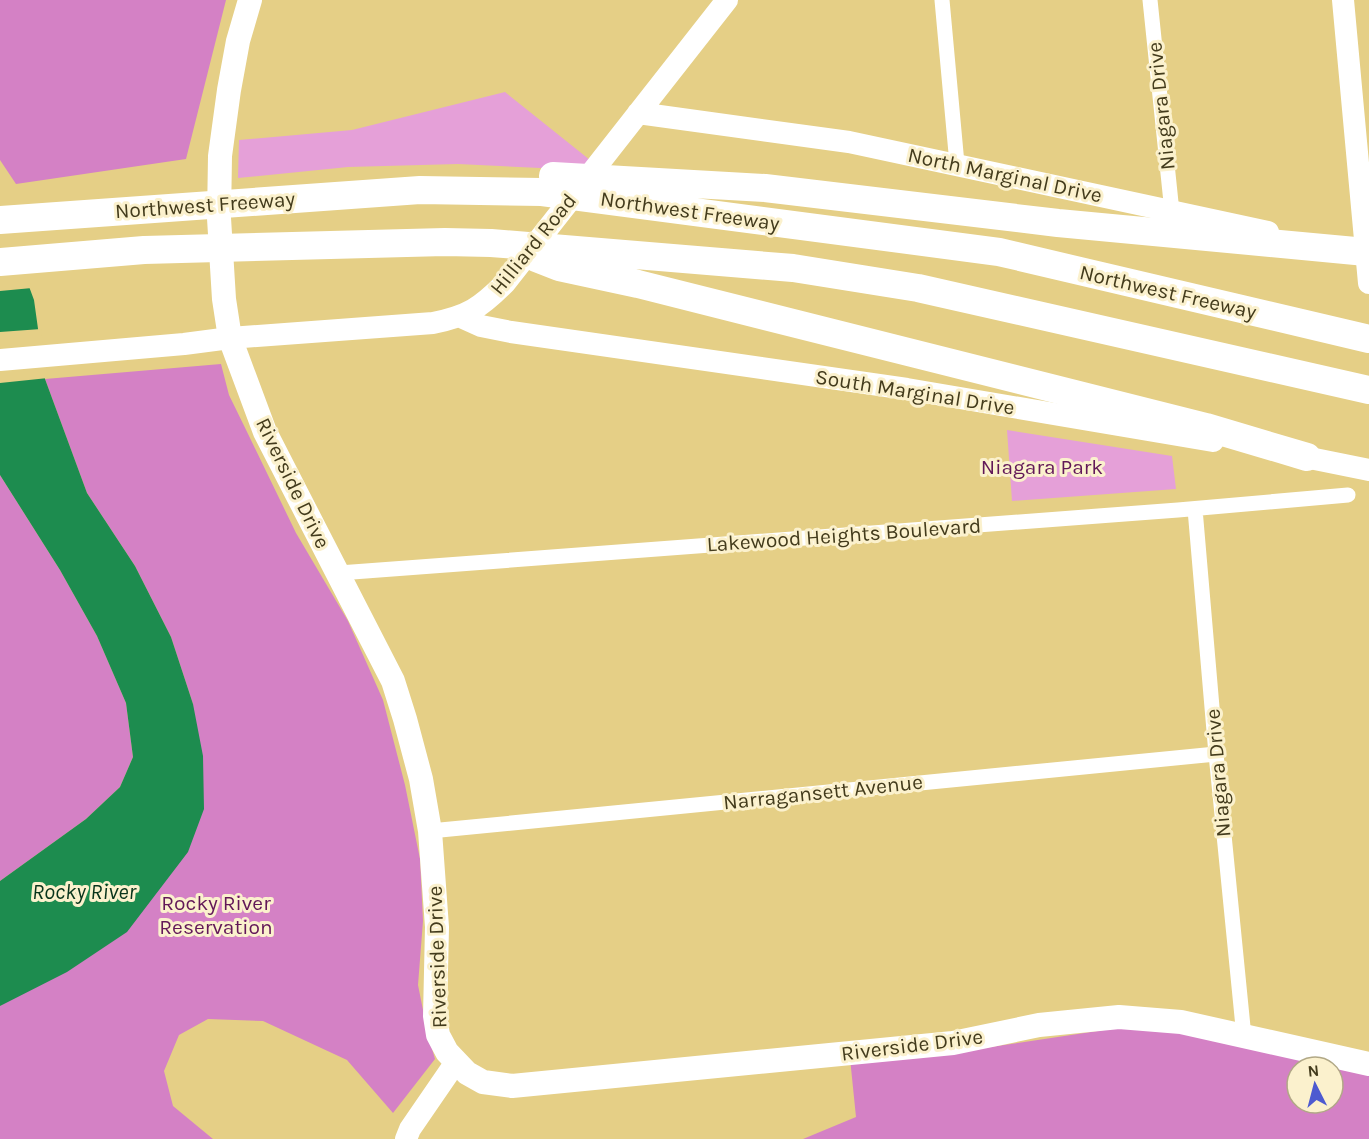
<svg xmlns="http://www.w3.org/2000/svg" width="1369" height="1139" font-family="Karla,sans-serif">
<rect width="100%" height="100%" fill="#e5cf86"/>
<path fill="#e5a0d8" d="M 505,92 L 590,160 L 583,170 L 458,164 L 348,167 L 238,178 L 239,140 L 352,130 Z
M 1007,430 L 1172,456 L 1176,489 L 1012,501 Z"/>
<path fill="#d481c5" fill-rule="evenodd" d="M 0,0 L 226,0 L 186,159 L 16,184 L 0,160 Z
M 221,364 L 229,395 L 250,438 L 296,533 L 348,621 L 383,700 L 405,785 L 420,859 L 423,921 L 418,985 L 428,1035 L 435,1059 L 393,1113 L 347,1060 L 263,1021 L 208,1019 L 179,1035 L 164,1071 L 173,1106 L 213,1139 L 0,1139 L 0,1006 L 8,1000 L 193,704 L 171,637 L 135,566 L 87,493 L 45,379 Z
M 0,475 L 60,570 L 97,636 L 126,703 L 133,757 L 120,787 L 86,819 L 0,881 Z
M 1118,1028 L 1207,1032 L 1369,1068 L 1369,1139 L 803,1139 L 856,1117 L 850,1058 L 977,1049 ZM 1297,1067 L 1333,1067 L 1333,1103 L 1297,1103 Z"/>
<path fill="#1d8c4f" d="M 0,208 L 34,300 L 45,379 L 87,493 L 135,566 L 171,637 L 193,704 L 203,756 L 204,809 L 188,852 L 127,932 L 67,972 L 0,1006 L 0,881 L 86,819 L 120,787 L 133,757 L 126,703 L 97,636 L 60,570 L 0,475 Z"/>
<path fill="#e5cf86" d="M 0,205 L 3,207 L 32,288 L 0,291 Z
M 41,329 L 48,378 L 0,383 L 0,332 Z"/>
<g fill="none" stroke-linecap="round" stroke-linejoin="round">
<path stroke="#fff" stroke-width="15" d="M 942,0 L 957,164
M 1150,0 L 1172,212
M 1195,509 L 1216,754 L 1244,1037
M 339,573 L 1178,510 L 1348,495
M 430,831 L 1216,754"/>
<path stroke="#fff" stroke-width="22" d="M 1343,0 L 1369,283
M 638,113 L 849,142 L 1268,232
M 461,317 L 481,326 L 511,332 L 907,389 L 1213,441
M 0,360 L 184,344 L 230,338 L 433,323 C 468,316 480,308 505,283 L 727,0
M 1290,454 L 1369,470
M 406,1139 L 410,1129 L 456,1062"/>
<path stroke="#fff" stroke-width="24" d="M 250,0 L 238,41 L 229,90 L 220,156 L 219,218 L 224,299 L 230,338 L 265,432 L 393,681 L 405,719 L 421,779 L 430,831 L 437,927 L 435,1016 L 438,1035 L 447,1052 L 467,1073 L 483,1082 L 512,1086 L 953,1043 L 1039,1025 L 1119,1017 L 1181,1022 L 1369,1064"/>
<path stroke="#fff" stroke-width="28" d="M 553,176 L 765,188 L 1058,223 L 1366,252
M 0,220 L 420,190 L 542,192 L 999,252 L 1369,339
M 536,258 L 559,267 L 638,284 L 1206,427 L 1307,457
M 0,262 L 144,250 L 445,242 L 491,243 L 793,268 L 918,288 L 1369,390"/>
</g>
<g text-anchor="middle" stroke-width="6" stroke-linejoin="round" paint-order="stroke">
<g font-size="21" fill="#433b1c" stroke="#fbf1cd">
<text transform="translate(1161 106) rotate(-96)" y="7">Niagara Drive</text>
<text transform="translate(1005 175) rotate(12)" y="7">North Marginal Drive</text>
<text transform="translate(205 205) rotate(-4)" y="7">Northwest Freeway</text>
<text transform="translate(690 211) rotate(8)" y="7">Northwest Freeway</text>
<text transform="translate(533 244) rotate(-51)" y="7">Hilliard Road</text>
<text transform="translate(1168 292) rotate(13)" y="7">Northwest Freeway</text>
<text transform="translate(915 392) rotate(9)" y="7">South Marginal Drive</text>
<text transform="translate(293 483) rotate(64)" y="7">Riverside Drive</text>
<text transform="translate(844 535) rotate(-4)" y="7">Lakewood Heights Boulevard</text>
<text transform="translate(1218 773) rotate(-95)" y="7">Niagara Drive</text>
<text transform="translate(823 792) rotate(-6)" y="7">Narragansett Avenue</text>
<text transform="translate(437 957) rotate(-92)" y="7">Riverside Drive</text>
<text transform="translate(912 1045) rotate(-7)" y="7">Riverside Drive</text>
</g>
<g font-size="21" fill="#621858" stroke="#fbf1cd">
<text x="1042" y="474">Niagara Park</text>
<text x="216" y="910">Rocky River<tspan x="216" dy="24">Reservation</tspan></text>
</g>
<g font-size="22" font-style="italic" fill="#08341b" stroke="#fbf1cd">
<text x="84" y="899">Rocky River</text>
</g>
</g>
<g transform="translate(1315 1085) rotate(354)"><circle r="28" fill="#fbf1cd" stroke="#b1a886" stroke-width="1.5"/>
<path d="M0-4.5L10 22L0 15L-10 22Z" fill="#4d5ad0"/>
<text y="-9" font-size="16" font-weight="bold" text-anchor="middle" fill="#433b1c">N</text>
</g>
</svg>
